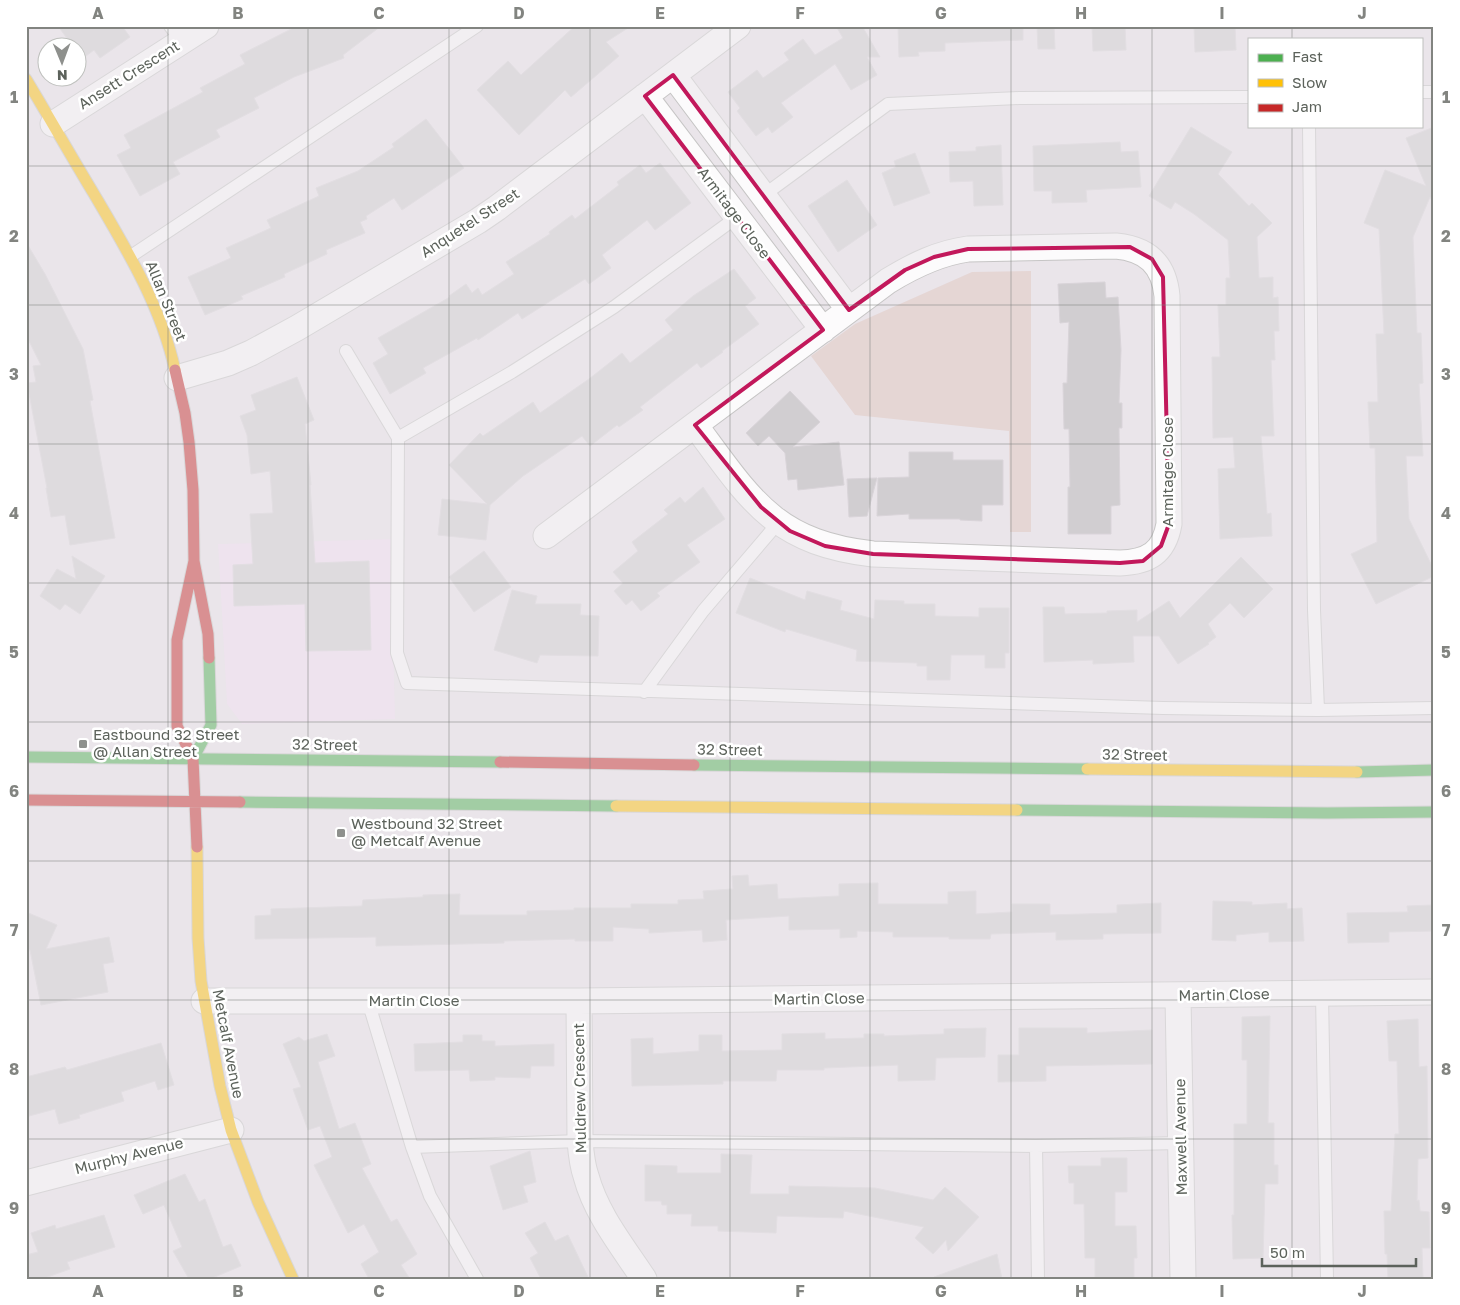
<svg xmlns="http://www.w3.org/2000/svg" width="1460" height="1305" font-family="'Golos Text',sans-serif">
<rect width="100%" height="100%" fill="#eae5ea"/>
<path fill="#f3dff3" d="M 391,539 L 395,719 L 242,724 L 227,704 L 218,544 Z"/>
<path fill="#e5d6d4" d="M 1031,271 L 1031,532 L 1010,532 L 1009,431 L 855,415 L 811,356 L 855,324 L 972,272 Z"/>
<path fill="#d1ced1" stroke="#d9d4d9" d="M 58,26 L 122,26 L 130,37 L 100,58 L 94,50 L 82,59 L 78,53 L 78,48 L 74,48 Z
M 297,26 L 381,26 L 343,55 L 344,58 L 294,77 L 254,98 L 259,108 L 216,130 L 220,137 L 173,162 L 180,174 L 140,196 L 117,155 L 131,148 L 124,135 L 203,92 L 200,88 L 245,64 L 240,55 Z
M 575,26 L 631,26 L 606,42 L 619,56 L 571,97 L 565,90 L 519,135 L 477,90 L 508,61 L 521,75 Z
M 836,26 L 862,26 L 880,57 L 867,57 L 877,75 L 851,90 L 835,64 L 781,103 L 793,117 L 772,133 L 768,127 L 756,136 L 737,111 L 740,108 L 728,92 L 757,70 L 763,78 L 789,60 L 784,53 L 803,39 L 815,55 L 843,38 Z
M 898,26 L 1023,26 L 1023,40 L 945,43 L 945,51 L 918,52 L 919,56 L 899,57 Z
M 1037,26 L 1054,26 L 1055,49 L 1038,49 Z
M 1092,26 L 1125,26 L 1126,50 L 1093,51 Z
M 1194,26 L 1235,26 L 1236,50 L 1195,52 Z
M 426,119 L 464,168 L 402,210 L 394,198 L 366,216 L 367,219 L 360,222 L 365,233 L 326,250 L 327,254 L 284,274 L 285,277 L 241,296 L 243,299 L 205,315 L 188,277 L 231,258 L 226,248 L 271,228 L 267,220 L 319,196 L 316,188 L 358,171 L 394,147 L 392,144 Z
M 1191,127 L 1232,152 L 1218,174 L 1249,206 L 1252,203 L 1272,223 L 1257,237 L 1259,278 L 1273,277 L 1273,298 L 1278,297 L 1279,331 L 1274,331 L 1275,360 L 1271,360 L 1274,436 L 1261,436 L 1267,514 L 1271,513 L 1272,536 L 1220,539 L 1218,469 L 1235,468 L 1233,437 L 1213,438 L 1212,357 L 1220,357 L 1218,305 L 1226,305 L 1226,278 L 1230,278 L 1228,240 L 1194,214 L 1175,202 L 1171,209 L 1149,196 Z
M 1434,127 L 1434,204 L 1430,197 L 1413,237 L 1417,333 L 1421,333 L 1423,383 L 1419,384 L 1423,456 L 1406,456 L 1409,519 L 1434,570 L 1434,576 L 1376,604 L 1351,554 L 1377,542 L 1375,448 L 1370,448 L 1368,402 L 1378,402 L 1376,334 L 1384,334 L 1379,229 L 1364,223 L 1385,170 L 1426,186 L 1406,138 Z
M 1120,142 L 1121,152 L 1138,151 L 1141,187 L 1086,190 L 1087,202 L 1052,203 L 1052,191 L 1034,191 L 1033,146 Z
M 1001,145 L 1003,205 L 974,206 L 973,181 L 950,182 L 949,152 L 976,151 L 976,147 Z
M 915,153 L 930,193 L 894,206 L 882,173 L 896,167 L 894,161 Z
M 660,163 L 691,203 L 655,230 L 647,220 L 602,255 L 611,268 L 589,284 L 585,279 L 522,319 L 518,313 L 478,340 L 477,338 L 423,368 L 426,373 L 390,394 L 373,363 L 388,354 L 378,338 L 450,297 L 449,296 L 466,284 L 472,293 L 478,288 L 482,295 L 514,274 L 506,262 L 550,234 L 549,232 L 572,215 L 575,219 L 619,185 L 617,182 L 640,165 L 646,173 Z
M 847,180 L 877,225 L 838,252 L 808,206 Z
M 26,242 L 45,274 L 83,349 L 93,400 L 90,401 L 115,538 L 70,545 L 65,515 L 51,517 L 46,488 L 47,488 L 27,383 L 36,382 L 33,366 L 41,365 L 26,335 Z
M 734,269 L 756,298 L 745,306 L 759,324 L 722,351 L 723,352 L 701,368 L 697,363 L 640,407 L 643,410 L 619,427 L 617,425 L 590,446 L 582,436 L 523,476 L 490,505 L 486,540 L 438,535 L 442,499 L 487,504 L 449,465 L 480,433 L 483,436 L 533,402 L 540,413 L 589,379 L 622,353 L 630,363 L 673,330 L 665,320 L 693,296 Z
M 1105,282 L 1106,298 L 1118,297 L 1121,350 L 1119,403 L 1122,403 L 1122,428 L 1119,428 L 1120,505 L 1111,506 L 1111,534 L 1068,534 L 1068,487 L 1070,487 L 1069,429 L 1064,429 L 1063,383 L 1067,383 L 1069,322 L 1060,323 L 1058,284 Z
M 297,377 L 314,420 L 305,424 L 311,485 L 310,485 L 315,563 L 369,561 L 371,650 L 306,651 L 305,604 L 234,606 L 233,565 L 253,564 L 250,514 L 273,513 L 270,471 L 251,474 L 247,435 L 240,416 L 256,410 L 251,395 Z
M 790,391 L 820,422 L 793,447 L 839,442 L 844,485 L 798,490 L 797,479 L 788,480 L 785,453 L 769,436 L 758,446 L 746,433 Z
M 909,452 L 953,452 L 953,460 L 1003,460 L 1003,505 L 982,505 L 982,521 L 960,520 L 960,519 L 909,519 L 909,514 L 877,516 L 878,478 L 909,477 Z
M 877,478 L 867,516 L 849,517 L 847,479 Z
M 703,487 L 725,519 L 687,545 L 700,562 L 657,593 L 660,596 L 641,611 L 632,600 L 626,605 L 614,591 L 623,583 L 613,572 L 638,551 L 632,542 L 668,514 L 664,510 L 680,497 L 685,503 Z
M 484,551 L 511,587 L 474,612 L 449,577 Z
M 72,556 L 105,576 L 80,614 L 65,604 L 60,610 L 40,596 L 57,569 L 76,579 Z
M 1241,557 L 1273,589 L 1244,618 L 1230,603 L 1208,624 L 1216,637 L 1208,643 L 1209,644 L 1178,664 L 1159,636 L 1133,636 L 1134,662 L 1093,664 L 1093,660 L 1044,662 L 1043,607 L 1064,607 L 1065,614 L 1107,613 L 1107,611 L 1137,610 L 1137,622 L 1169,601 L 1180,618 Z
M 750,578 L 805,600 L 807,591 L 842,601 L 840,610 L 874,619 L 875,600 L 904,601 L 904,604 L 935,604 L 935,616 L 979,617 L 979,608 L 1009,608 L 1009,653 L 1005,653 L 1005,668 L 985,668 L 985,655 L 951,655 L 950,680 L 927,680 L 927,666 L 917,666 L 917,663 L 856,661 L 857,650 L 786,629 L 785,632 L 736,613 Z
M 512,590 L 537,596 L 535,604 L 581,604 L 580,615 L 599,616 L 598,656 L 540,655 L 537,663 L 494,650 Z
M 748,875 L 749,886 L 777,884 L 778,899 L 839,896 L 839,884 L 878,883 L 878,904 L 948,904 L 948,892 L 976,891 L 976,914 L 1012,912 L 1012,904 L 1050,904 L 1050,915 L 1117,913 L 1117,905 L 1161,903 L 1161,933 L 1103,934 L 1103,939 L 1056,940 L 1056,932 L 991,934 L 990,939 L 949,939 L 949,937 L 893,937 L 893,932 L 857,931 L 857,937 L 840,938 L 840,929 L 789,930 L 789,916 L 726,920 L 727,940 L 703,942 L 702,930 L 649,933 L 649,929 L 613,927 L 613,941 L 575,941 L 575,939 L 504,941 L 504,943 L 376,946 L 376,937 L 255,939 L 255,916 L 271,915 L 271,909 L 362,906 L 363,900 L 423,897 L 423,895 L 460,894 L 459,915 L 527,915 L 527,911 L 574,910 L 574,908 L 631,908 L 631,904 L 678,904 L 678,900 L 704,899 L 703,891 L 733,889 L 732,876 Z
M 1213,901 L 1252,902 L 1252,905 L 1287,903 L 1287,909 L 1302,908 L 1304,941 L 1269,942 L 1269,932 L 1236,935 L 1236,941 L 1212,940 Z
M 1434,905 L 1434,931 L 1389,932 L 1389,942 L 1348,943 L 1347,913 L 1408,912 L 1407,906 Z
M 26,912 L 57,925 L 46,949 L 109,937 L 114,962 L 103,964 L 108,992 L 41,1005 L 30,950 L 26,949 Z
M 1270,1016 L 1268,1123 L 1274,1123 L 1274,1165 L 1278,1165 L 1278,1184 L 1265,1184 L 1263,1258 L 1233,1259 L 1232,1215 L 1234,1215 L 1234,1124 L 1247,1124 L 1247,1060 L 1242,1060 L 1242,1017 Z
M 1418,1019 L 1419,1067 L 1427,1066 L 1428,1158 L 1418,1159 L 1417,1201 L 1419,1200 L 1420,1211 L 1429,1212 L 1430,1248 L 1422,1248 L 1423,1279 L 1388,1279 L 1387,1254 L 1385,1254 L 1384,1211 L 1391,1211 L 1395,1134 L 1399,1134 L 1397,1061 L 1389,1061 L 1387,1021 Z
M 986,1028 L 985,1057 L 936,1058 L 935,1080 L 898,1081 L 898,1065 L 824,1068 L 824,1070 L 777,1070 L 776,1081 L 723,1081 L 723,1084 L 632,1086 L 631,1039 L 653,1038 L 653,1054 L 699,1051 L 699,1035 L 722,1035 L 722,1051 L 782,1050 L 782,1034 L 825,1033 L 825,1039 L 864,1038 L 864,1034 L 884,1034 L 884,1036 L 944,1034 L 944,1029 Z
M 1019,1028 L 1087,1028 L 1087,1033 L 1152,1030 L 1152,1064 L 1046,1066 L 1046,1081 L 998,1082 L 998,1055 L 1019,1055 Z
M 327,1034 L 335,1056 L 318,1062 L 339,1129 L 355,1123 L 371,1164 L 362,1168 L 391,1222 L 397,1219 L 417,1254 L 401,1265 L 410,1279 L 369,1279 L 361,1264 L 379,1252 L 364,1224 L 348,1233 L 314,1165 L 332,1157 L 320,1126 L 308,1130 L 293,1089 L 301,1087 L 283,1044 L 299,1037 L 304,1041 Z
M 463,1035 L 482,1035 L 482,1041 L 495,1041 L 495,1046 L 554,1044 L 554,1066 L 531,1066 L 530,1078 L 495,1077 L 495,1080 L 470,1081 L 469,1070 L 415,1071 L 414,1044 L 463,1042 Z
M 161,1043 L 174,1085 L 158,1090 L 155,1081 L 121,1092 L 124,1101 L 79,1115 L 80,1118 L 59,1124 L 55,1109 L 29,1116 L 26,1104 L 26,1077 L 65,1067 L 67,1070 Z
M 530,1151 L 536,1182 L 523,1186 L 528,1202 L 503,1210 L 490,1166 Z
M 721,1154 L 752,1155 L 750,1194 L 789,1194 L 789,1186 L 875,1188 L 933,1200 L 945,1187 L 979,1217 L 948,1251 L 946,1240 L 933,1254 L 915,1238 L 924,1227 L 844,1211 L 843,1218 L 777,1216 L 776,1233 L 718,1231 L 718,1226 L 691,1226 L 692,1214 L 667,1214 L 667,1205 L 662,1205 L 661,1201 L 645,1201 L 645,1165 L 677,1166 L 677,1173 L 721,1173 Z
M 1101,1158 L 1127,1158 L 1127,1192 L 1115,1192 L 1115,1226 L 1136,1226 L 1137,1258 L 1134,1258 L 1134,1279 L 1095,1279 L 1095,1258 L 1085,1258 L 1084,1204 L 1074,1204 L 1074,1183 L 1069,1183 L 1068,1166 L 1101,1166 Z
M 185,1174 L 199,1202 L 205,1199 L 223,1247 L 231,1244 L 241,1266 L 210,1279 L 189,1279 L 173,1251 L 182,1247 L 164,1205 L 143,1214 L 134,1195 Z
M 104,1215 L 115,1247 L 67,1262 L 70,1269 L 42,1279 L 26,1279 L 26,1255 L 38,1252 L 31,1233 L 55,1225 L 56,1229 Z
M 545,1222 L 555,1241 L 568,1235 L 589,1279 L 541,1279 L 530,1258 L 538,1253 L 525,1233 Z
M 997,1254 L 1002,1279 L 934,1279 L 934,1277 Z"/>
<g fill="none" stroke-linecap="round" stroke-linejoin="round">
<g stroke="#c6c5c5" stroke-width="14">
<path id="lane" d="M 170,26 L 182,42
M 1421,92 L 1434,92
M 1309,126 L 1314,610 L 1318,710
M 764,195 L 888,104 L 1019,98 L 1249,97
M 737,217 L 614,307 L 512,372 L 398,438 L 397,653 L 407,683 L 1163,708 L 1318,710 L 1434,708
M 131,256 L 477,26
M 346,351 L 398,438
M 644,692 L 703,611 L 778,523
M 1322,994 L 1327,1279
M 368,1001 L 412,1147 L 430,1196 L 477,1279
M 1036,1146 L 1038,1279
M 412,1147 L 580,1141 L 1036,1146 L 1181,1143"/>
</g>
<g stroke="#c6c5c5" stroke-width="27">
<path id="street" d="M 673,75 L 849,310
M 645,96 L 823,330
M 53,124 L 206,26
M 177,378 L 228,363 L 251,353 L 297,328 L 478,221 L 497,208 L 738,26
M 546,536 L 888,281 C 914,265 939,253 968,249 L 1116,246 C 1147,249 1164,264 1167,296 L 1169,524 C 1164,553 1148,562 1120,563 L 873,554 C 774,543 750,499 695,425
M 1178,996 L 1183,1279
M 204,1001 L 579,1001 L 1434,992
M 579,1001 L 580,1141 C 581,1153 582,1165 586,1176 C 596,1214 623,1247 644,1279
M 26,1183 L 231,1130"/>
</g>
<g stroke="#c5c5c4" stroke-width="13">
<path id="fast" d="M 26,757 L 500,762
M 193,759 L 211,725 L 209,658
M 694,765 L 1087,769
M 1357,772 L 1434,770
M 240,802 L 616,806
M 1017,810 L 1327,813 L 1434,812"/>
</g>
<g stroke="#c5c5c4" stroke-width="13">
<path id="slow" d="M 26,79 C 49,117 71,156 94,194 C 127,250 161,306 175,370
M 1087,769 L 1357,772
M 616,806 L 1017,810
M 197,847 L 198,938 L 201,981 L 220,1086 L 231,1130 L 258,1202 L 293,1279"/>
</g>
<g stroke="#c5c5c4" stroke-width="13">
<path id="jam" d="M 175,370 L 185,413 L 189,442 L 193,490 L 194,561 L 208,634 L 209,658
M 194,561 L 177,640 L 177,726 L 193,759 L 197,847
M 500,762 L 694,765
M 26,800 L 240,802"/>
</g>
<use href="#lane" stroke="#fcfbfc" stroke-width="12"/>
<use href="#street" stroke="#fcfbfc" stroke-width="25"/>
<use href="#fast" stroke="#4caf50" stroke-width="11"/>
<use href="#slow" stroke="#ffc107" stroke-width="11"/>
<use href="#jam" stroke="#c62828" stroke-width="11"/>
</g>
<path d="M0 0H1460V1305H0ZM 673,75 L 849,310 L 905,270 L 934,257 L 968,249 L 1130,247 L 1152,259 L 1163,277 L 1169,524 L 1161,546 L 1143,561 L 1120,563 L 873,554 L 825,546 L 790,531 L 761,507 L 695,425 L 823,330 L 645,96 Z" fill="#eae5ea" fill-opacity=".55" fill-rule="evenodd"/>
<path fill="none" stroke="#c2185b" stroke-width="4" stroke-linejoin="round" d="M 673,75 L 849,310 L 905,270 L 934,257 L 968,249 L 1130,247 L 1152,259 L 1163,277 L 1169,524 L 1161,546 L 1143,561 L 1120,563 L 873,554 L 825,546 L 790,531 L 761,507 L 695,425 L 823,330 L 645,96 Z"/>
<path fill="none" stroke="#828480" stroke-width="1" stroke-opacity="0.55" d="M 168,26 L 168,1279M 308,26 L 308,1279M 449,26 L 449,1279M 590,26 L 590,1279M 730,26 L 730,1279M 870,26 L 870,1279M 1011,26 L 1011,1279M 1152,26 L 1152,1279M 1292,26 L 1292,39M 1292,126 L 1292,1279M 26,166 L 1434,166M 26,305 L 1434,305M 26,444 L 1434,444M 26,583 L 1434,583M 26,722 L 1434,722M 26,861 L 1434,861M 26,1000 L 1434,1000M 26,1139 L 1434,1139"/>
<g fill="#8e908d" stroke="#fff" stroke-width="2">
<rect x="78" y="739" width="10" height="10" rx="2.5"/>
<rect x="336" y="828" width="10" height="10" rx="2.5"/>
</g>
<g text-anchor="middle" stroke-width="5" stroke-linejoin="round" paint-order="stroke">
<g font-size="15" fill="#5c625b" stroke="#fff">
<text transform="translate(129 75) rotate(-32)" y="5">Ansett Crescent</text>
<text transform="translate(734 213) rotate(53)" y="5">Armitage Close</text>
<text transform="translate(470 223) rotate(-33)" y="5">Anquetel Street</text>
<text transform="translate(166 301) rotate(68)" y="5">Allan Street</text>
<text transform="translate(1168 472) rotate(-90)" y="5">Armitage Close</text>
<text transform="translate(325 745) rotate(1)" y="5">32 Street</text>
<text transform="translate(730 750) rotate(1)" y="5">32 Street</text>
<text transform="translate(1135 755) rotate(1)" y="5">32 Street</text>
<text transform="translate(1224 995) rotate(-1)" y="5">Martin Close</text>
<text transform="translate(819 999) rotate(-1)" y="5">Martin Close</text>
<text x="414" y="1006">Martin Close</text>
<text transform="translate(228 1044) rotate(79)" y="5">Metcalf Avenue</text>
<text transform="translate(580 1088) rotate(-91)" y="5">Muldrew Crescent</text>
<text transform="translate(1181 1137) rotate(-91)" y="5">Maxwell Avenue</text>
<text transform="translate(129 1156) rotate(-14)" y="5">Murphy Avenue</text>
</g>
<g font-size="15" fill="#5c625b" stroke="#fff" text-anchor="start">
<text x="93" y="740">Eastbound 32 Street<tspan x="93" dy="17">@ Allan Street</tspan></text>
<text x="351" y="829">Westbound 32 Street<tspan x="351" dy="17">@ Metcalf Avenue</tspan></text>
</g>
</g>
<rect width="1460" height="1305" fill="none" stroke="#ffffff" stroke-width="55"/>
<rect x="1248" y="38" width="175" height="90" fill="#ffffff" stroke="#bec0bd"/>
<rect x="1258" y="54" width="25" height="8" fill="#4caf50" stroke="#bec0bd"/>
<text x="1292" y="62" font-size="15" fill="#5c625b">Fast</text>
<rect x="1258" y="79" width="25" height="8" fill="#ffc107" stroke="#bec0bd"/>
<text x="1292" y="88" font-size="15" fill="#5c625b">Slow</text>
<rect x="1258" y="104" width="25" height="8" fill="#c62828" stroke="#bec0bd"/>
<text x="1292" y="112" font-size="15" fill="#5c625b">Jam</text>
<g transform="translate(62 62) rotate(179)"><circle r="24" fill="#ffffff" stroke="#bec0bd"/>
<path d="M0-4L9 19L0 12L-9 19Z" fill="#8e908d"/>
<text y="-8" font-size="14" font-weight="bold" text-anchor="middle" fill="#5c625b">N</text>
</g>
<path d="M1262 1258v8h154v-8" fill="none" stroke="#5c625b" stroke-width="2.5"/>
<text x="1270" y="1258" font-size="15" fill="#5c625b" stroke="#ffffff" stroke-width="4" paint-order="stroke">50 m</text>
<rect x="28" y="28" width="1404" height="1250" fill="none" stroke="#828480" stroke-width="2"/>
<g font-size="16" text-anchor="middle" font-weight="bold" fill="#828480">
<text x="98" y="19">A</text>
<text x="238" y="19">B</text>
<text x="379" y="19">C</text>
<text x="519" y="19">D</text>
<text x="660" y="19">E</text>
<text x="800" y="19">F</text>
<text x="941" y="19">G</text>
<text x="1081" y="19">H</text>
<text x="1222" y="19">I</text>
<text x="1362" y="19">J</text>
<text x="14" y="103">1</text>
<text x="1446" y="103">1</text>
<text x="14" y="242">2</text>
<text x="1446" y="242">2</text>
<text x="14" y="380">3</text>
<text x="1446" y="380">3</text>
<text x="14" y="519">4</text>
<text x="1446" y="519">4</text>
<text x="14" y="658">5</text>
<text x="1446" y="658">5</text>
<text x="14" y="797">6</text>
<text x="1446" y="797">6</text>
<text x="14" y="936">7</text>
<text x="1446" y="936">7</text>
<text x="14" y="1075">8</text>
<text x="1446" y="1075">8</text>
<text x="14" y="1214">9</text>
<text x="1446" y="1214">9</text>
<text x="98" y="1297">A</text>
<text x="238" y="1297">B</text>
<text x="379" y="1297">C</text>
<text x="519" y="1297">D</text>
<text x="660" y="1297">E</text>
<text x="800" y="1297">F</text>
<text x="941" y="1297">G</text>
<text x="1081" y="1297">H</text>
<text x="1222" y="1297">I</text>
<text x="1362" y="1297">J</text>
</g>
</svg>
